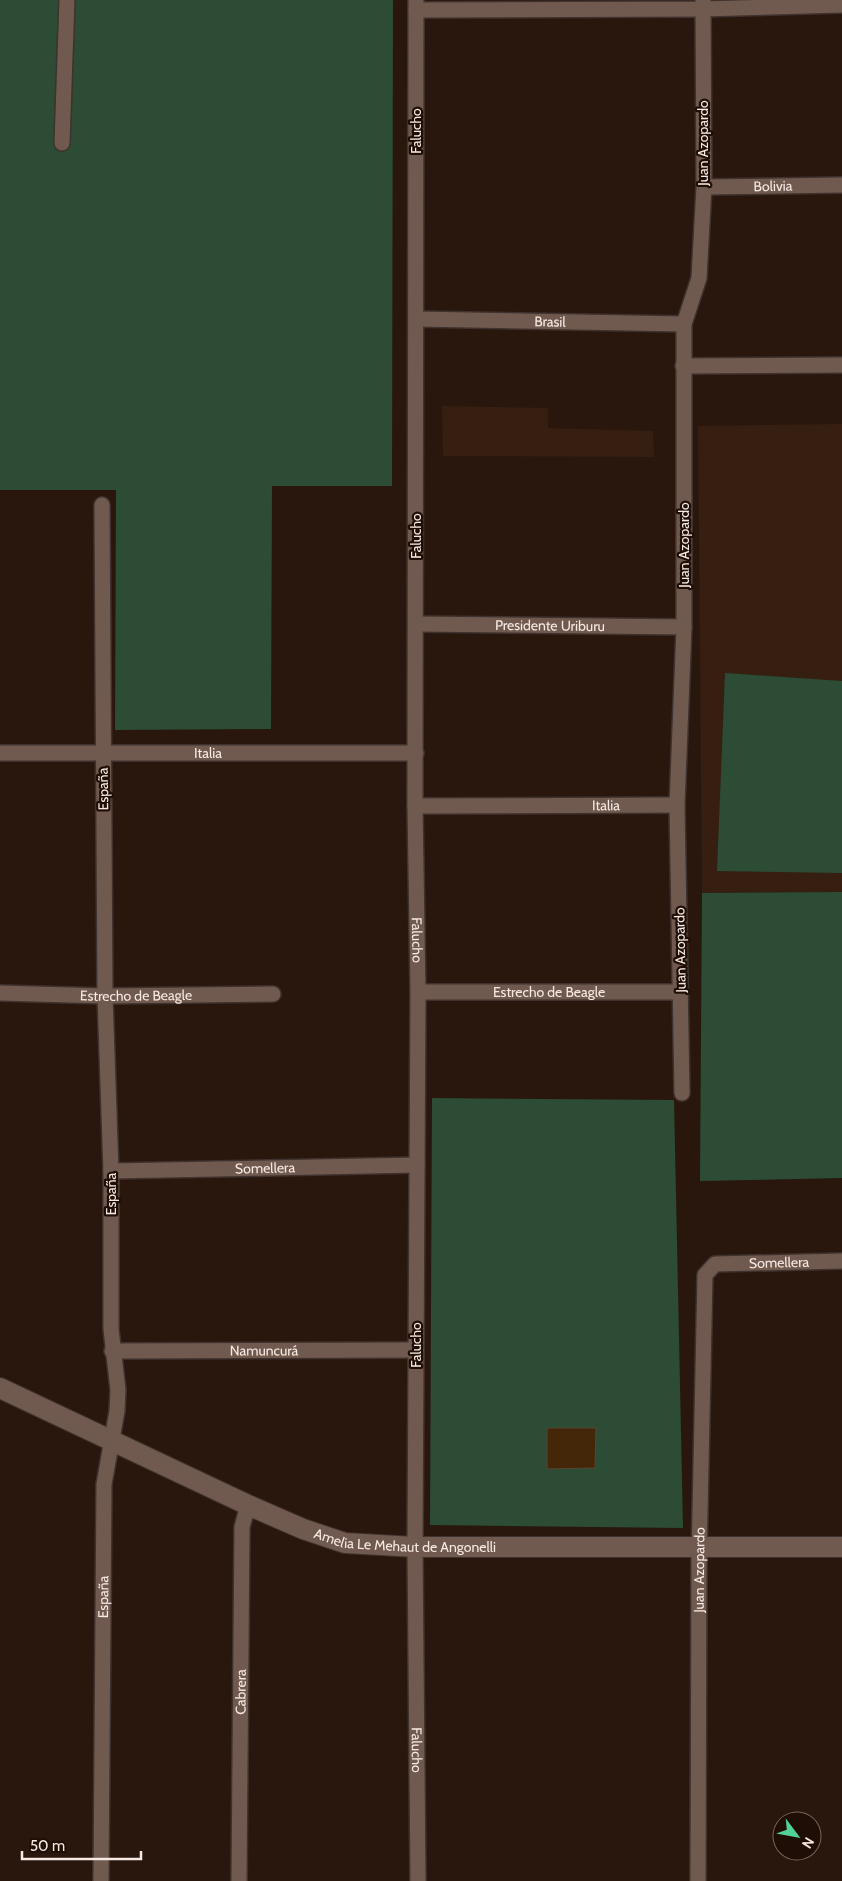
<svg xmlns="http://www.w3.org/2000/svg" width="842" height="1881" font-family="Cabin,sans-serif">
<rect width="100%" height="100%" fill="#29170e"/>
<path fill="#361e11" d="M 442,406 L 548,408 L 548,428 L 653,431 L 654,457 L 443,456 Z
M 842,424 L 842,892 L 702,893 L 698,426 Z"/>
<path fill="#2c4c35" d="M 0,0 L 393,0 L 392,486 L 272,486 L 271,729 L 115,730 L 116,490 L 0,490 Z
M 725,673 L 842,681 L 842,873 L 717,871 Z
M 842,892 L 842,1178 L 700,1181 L 702,893 Z
M 432,1098 L 674,1100 L 683,1528 L 430,1525 Z"/>
<path fill="#432708" stroke="#574637" d="M 547,1428 L 596,1428 L 595,1468 L 547,1469 Z"/>
<g fill="none" stroke-linecap="round" stroke-linejoin="round">
<g stroke="#3f312d" stroke-width="18">
<g id="street">
<path id="s1" d="M 416,0 L 415,806 L 418,992 L 415,1547 L 418,1881"/>
<path d="M 416,10 L 703,9 L 842,5"/>
<path d="M 62,143 L 67,0"/>
<path id="s2" d="M 704,187 L 842,185"/>
<path id="s3" d="M 416,319 L 684,324"/>
<path d="M 683,366 L 842,365"/>
<path id="s4" d="M 416,624 L 684,627"/>
<path id="s5" d="M 0,753 L 416,753"/>
<path id="s6" d="M 415,806 L 677,805"/>
<path id="s7" d="M 418,992 L 681,992"/>
<path id="s8" d="M 0,993 L 105,996 L 273,994"/>
<path d="M 682,1093 L 677,805 L 684,627 L 684,324 L 699,278 L 704,187 L 703,0"/>
<path id="s9" d="M 111,1171 L 417,1165"/>
<path id="s10" d="M 112,1351 L 416,1350"/>
<path id="s11" d="M 101,1881 L 104,1484 L 117,1411 L 118,1390 L 111,1329 L 111,1171 L 105,996 L 102,505"/>
<path id="s12" d="M 239,1881 L 242,1527 L 248,1505"/>
<path id="s13" d="M 698,1881 L 699,1560 L 705,1275 L 715,1264 L 842,1261"/>
</g>
</g>
<g stroke="#3f312d" stroke-width="22">
<g id="secondary">
<path id="s14" d="M 0,1388 L 248,1505 L 303,1529 L 345,1543 L 415,1547 L 842,1547"/>
</g>
</g>
<use href="#street" stroke="#705a4f" stroke-width="15"/>
<use href="#secondary" stroke="#705a4f" stroke-width="20"/>
</g>
<g text-anchor="middle" stroke-width="4.5" stroke-linejoin="round" paint-order="stroke">
<g font-size="14" fill="#f6e8e2" stroke="#1f0e06">
<text transform="translate(416 131) rotate(-90)" y="5">Falucho</text>
<text transform="translate(703 143) rotate(-90)" y="5">Juan Azopardo</text>
<text dy="5" stroke="none"><textPath href="#s2" startOffset="69">Bolivia</textPath></text>
<text dy="5" stroke="none"><textPath href="#s3" startOffset="134">Brasil</textPath></text>
<text transform="translate(416 536) rotate(-90)" y="5">Falucho</text>
<text transform="translate(684 545) rotate(-90)" y="5">Juan Azopardo</text>
<text dy="5" stroke="none"><textPath href="#s4" startOffset="134">Presidente Uriburu</textPath></text>
<text dy="5" stroke="none"><textPath href="#s5" startOffset="208">Italia</textPath></text>
<text transform="translate(103 789) rotate(-91)" y="5">España</text>
<text dy="5" stroke="none"><textPath href="#s6" startOffset="191">Italia</textPath></text>
<text dy="5" stroke="none"><textPath href="#s1" startOffset="940">Falucho</textPath></text>
<text transform="translate(680 950) rotate(-91)" y="5">Juan Azopardo</text>
<text dy="5" stroke="none"><textPath href="#s7" startOffset="131">Estrecho de Beagle</textPath></text>
<text dy="5" stroke="none"><textPath href="#s8" startOffset="136">Estrecho de Beagle</textPath></text>
<text dy="5" stroke="none"><textPath href="#s9" startOffset="154">Somellera</textPath></text>
<text transform="translate(111 1194) rotate(-90)" y="5">España</text>
<text dy="5" stroke="none"><textPath href="#s13" startOffset="685">Somellera</textPath></text>
<text transform="translate(416 1345) rotate(-90)" y="5">Falucho</text>
<text dy="5" stroke="none"><textPath href="#s10" startOffset="152">Namuncurá</textPath></text>
<text dy="5" stroke="none"><textPath href="#s14" startOffset="438">Amelia Le Mehaut de Angonelli</textPath></text>
<text dy="5" stroke="none"><textPath href="#s13" startOffset="311">Juan Azopardo</textPath></text>
<text dy="5" stroke="none"><textPath href="#s11" startOffset="284">España</textPath></text>
<text dy="5" stroke="none"><textPath href="#s12" startOffset="189">Cabrera</textPath></text>
<text dy="5" stroke="none"><textPath href="#s1" startOffset="1750">Falucho</textPath></text>
</g>
</g>
<g transform="translate(797 1836) rotate(122)"><circle r="24" fill="#1f0e06" stroke="#75655e"/>
<path d="M0-4L9 19L0 12L-9 19Z" fill="#51d397"/>
<text y="-8" font-size="14" font-weight="bold" text-anchor="middle" fill="#f6e8e2">N</text>
</g>
<path d="M22 1851v8h119v-8" fill="none" stroke="#f6e8e2" stroke-width="2.5"/>
<text x="30" y="1851" font-size="15" fill="#f6e8e2" stroke="#1f0e06" stroke-width="4" paint-order="stroke">50 m</text>
</svg>
